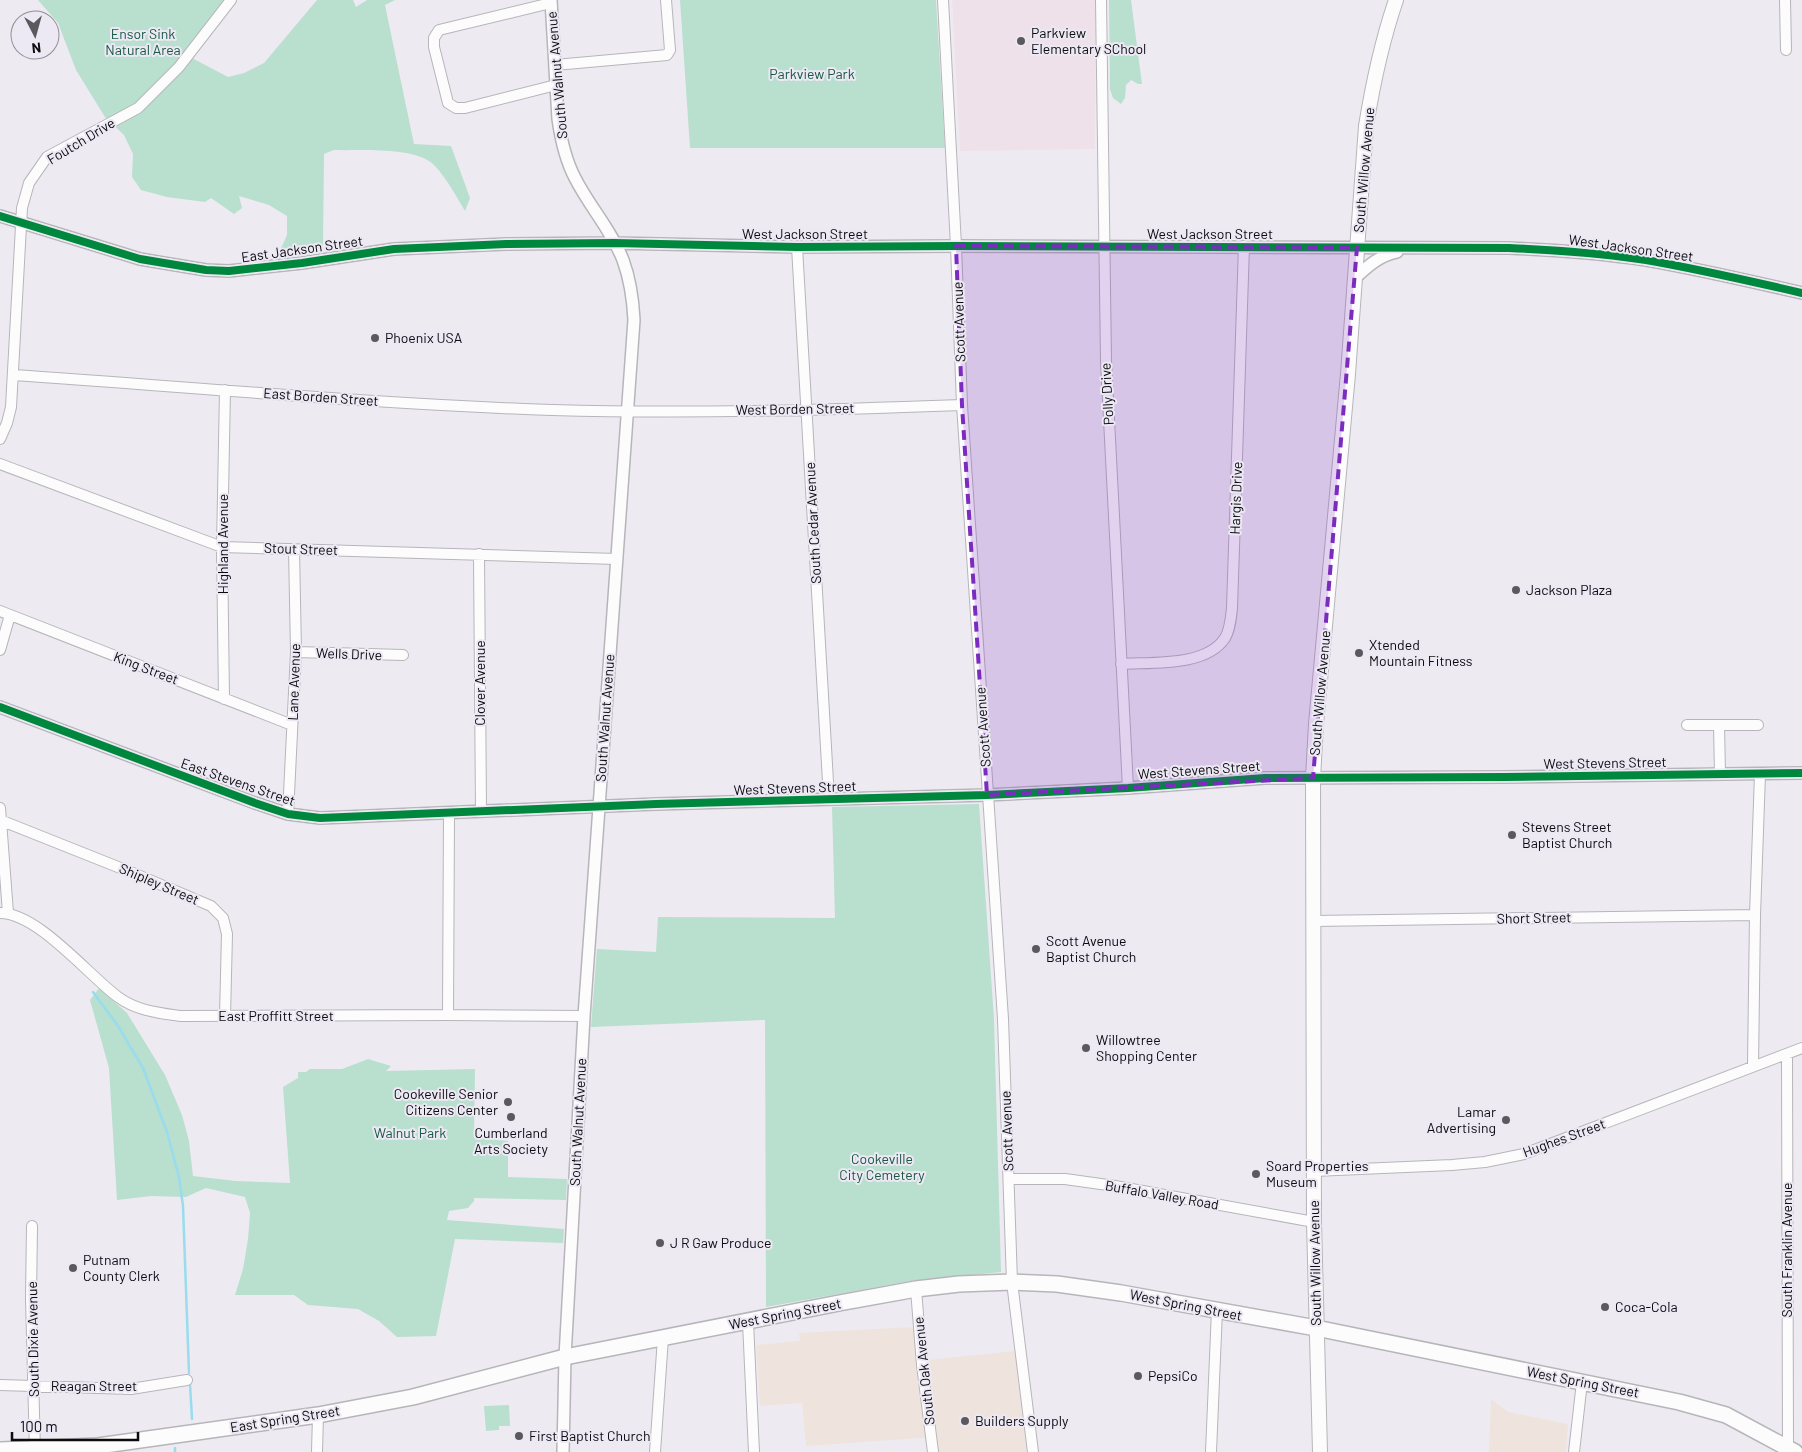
<svg xmlns="http://www.w3.org/2000/svg" width="1802" height="1452" font-family="Barlow,sans-serif">
<rect width="100%" height="100%" fill="#edebf1"/>
<path fill="#eee4dd" d="M 913,1327 L 917,1361 L 1015,1351 L 1027,1452 L 938,1452 L 935,1437 L 806,1446 L 802,1403 L 760,1406 L 756,1345 L 800,1341 L 799,1333 Z
M 1491,1399 L 1508,1412 L 1568,1424 L 1566,1452 L 1489,1452 Z"/>
<path fill="#efe1ea" d="M 952,0 L 1096,0 L 1095,149 L 960,151 Z"/>
<path fill="#b9dfcf" d="M 38,0 L 231,0 L 192,58 L 228,77 L 244,73 L 264,63 L 317,0 L 353,0 L 356,7 L 367,0 L 395,0 L 385,5 L 414,144 L 451,146 L 470,198 L 465,211 C 456,196 447,179 435,166 C 417,146 360,151 334,150 L 324,154 L 323,247 L 279,253 L 287,235 L 287,216 L 269,205 L 239,196 L 242,208 L 234,214 L 211,198 L 205,202 L 167,197 L 141,190 L 132,177 L 133,154 L 124,135 L 105,117 L 76,70 L 58,23 Z
M 680,0 L 936,0 L 945,148 L 690,148 Z
M 1109,0 L 1131,0 L 1142,84 L 1138,84 L 1131,80 L 1126,85 L 1125,98 L 1121,104 L 1113,98 L 1110,89 Z
M 979,804 L 994,1019 L 1001,1272 L 905,1282 L 766,1307 L 765,1020 L 591,1027 L 597,949 L 656,952 L 658,917 L 835,918 L 832,807 Z
M 99,988 L 127,1013 L 165,1075 L 182,1115 L 189,1141 L 193,1176 L 236,1181 L 290,1183 L 283,1087 L 298,1078 L 298,1072 L 306,1072 L 310,1069 L 342,1069 L 368,1059 L 391,1066 L 386,1071 L 475,1069 L 474,1138 L 508,1141 L 508,1177 L 567,1179 L 566,1200 L 474,1198 L 474,1201 L 468,1208 L 449,1211 L 447,1220 L 564,1229 L 563,1243 L 455,1239 L 436,1336 L 397,1337 L 379,1321 L 358,1309 L 308,1305 L 294,1295 L 235,1295 L 243,1269 L 248,1239 L 250,1213 L 245,1197 L 206,1188 L 186,1197 L 151,1196 L 117,1200 L 109,1068 L 90,1000 Z
M 509,1405 L 510,1426 L 499,1426 L 499,1430 L 486,1431 L 484,1406 Z"/>
<g fill="none" stroke-linecap="round" stroke-linejoin="round">
<path stroke="#98dcee" stroke-width="2.5" d="M 93,992 L 118,1026 L 143,1068 L 167,1132 L 179,1177 L 183,1206 L 189,1373
M 190,1384 L 192,1419
M 175,1448 L 175,1452"/>
<g stroke="#b7b5b9" stroke-width="12">
<path id="minor" d="M 943,0 L 956,246 L 962,405 L 1003,1019 L 1012,1282 L 1033,1452
M 1101,0 L 1106,361 L 1128,788
M 1785,0 L 1786,50
M 551,3 L 439,30 L 434,38 L 434,47 L 448,103 L 456,108 L 465,108 L 556,85
M 555,65 L 667,55 L 670,50 L 666,0
M 797,247 L 829,799
M 14,375 C 193,387 372,404 552,410 C 688,414 825,410 962,405
M 0,439 L 7,423 L 11,407 L 22,208 L 29,183 L 47,157 L 138,108 L 179,67 L 231,0
M 0,464 L 222,547 L 617,559
M 479,554 L 481,812
M 0,611 L 292,725
M 0,650 L 10,615
M 296,652 L 403,655
M 1121,664 C 1152,662 1206,667 1225,638 C 1230,630 1231,618 1232,608 L 1244,246
M 224,699 L 222,547 L 225,390
M 1687,725 L 1758,725
M 1719,725 L 1720,774
M 0,808 L 8,913
M 288,814 L 296,652 L 294,549
M 0,820 L 133,873 L 211,906 L 223,918 L 227,934 L 225,1016
M 0,913 C 38,913 88,975 118,997 C 137,1011 159,1013 181,1016 L 448,1015 L 584,1016
M 1313,921 L 1755,915
M 448,1015 L 449,813
M 1787,1054 L 1788,1447
M 1753,1066 L 1755,915 L 1760,774
M 1314,1171 L 1452,1165 L 1485,1162 L 1524,1154 L 1802,1048
M 1009,1179 L 1065,1179 L 1115,1186 L 1314,1222
M 32,1226 L 31,1298 L 35,1452
M 916,1289 L 922,1365 L 933,1452
M 748,1322 L 754,1452
M 0,1385 L 131,1389 L 187,1380
M 317,1452 L 318,1415
M 655,1452 L 663,1338
M 1211,1452 L 1217,1310
M 1574,1452 L 1582,1382"/>
</g>
<g stroke="#b7b5b9" stroke-width="14">
<path id="tertiary" d="M 551,0 L 558,119 C 561,140 565,159 575,178 C 589,206 612,231 623,260 C 630,279 633,300 634,320 L 584,1016 L 565,1357 L 563,1452
M 0,216 L 140,259 L 206,270 L 229,271 L 302,263 L 394,249 L 506,244 L 614,243 L 797,247 L 956,246 L 1509,248 C 1555,250 1600,253 1646,260 C 1698,269 1750,281 1802,293
M 1355,278 C 1369,265 1379,256 1397,252
M 0,707 L 255,803 L 288,814 L 320,818 L 656,804 L 987,795 L 1128,788 L 1265,778 L 1504,777 L 1802,773"/>
</g>
<g stroke="#b7b5b9" stroke-width="16">
<path id="secondary" d="M 1320,1452 L 1314,1222 L 1313,778 L 1316,724 L 1348,374 L 1366,126 C 1373,83 1382,41 1396,0"/>
</g>
<g stroke="#b7b5b9" stroke-width="18">
<path id="primary" d="M 0,1450 L 98,1446 L 318,1415 L 413,1397 L 565,1357 L 839,1303 L 916,1289 L 959,1284 L 1012,1282 L 1057,1284 L 1121,1293 L 1316,1328 L 1679,1402 L 1726,1415 L 1795,1452"/>
</g>
<use href="#minor" stroke="#fcfcfd" stroke-width="10"/>
<use href="#tertiary" stroke="#fcfcfd" stroke-width="11"/>
<use href="#secondary" stroke="#fcfcfd" stroke-width="14"/>
<use href="#primary" stroke="#fcfcfd" stroke-width="15"/>
<g stroke="#ece8f4" stroke-width="11">
<path id="cycleway" d="M 0,216 L 140,259 L 206,270 L 229,271 L 302,263 L 394,249 L 506,244 L 614,243 L 797,247 L 956,246 L 1509,248 C 1555,250 1600,253 1646,260 C 1698,269 1750,281 1802,293
M 0,707 L 255,803 L 288,814 L 320,818 L 656,804 L 987,795 L 1128,788 L 1265,778 L 1504,777 L 1802,773"/>
</g>
<use href="#cycleway" stroke="#00873e" stroke-width="8"/>
</g>
<path fill="#7b2cbf" fill-opacity="0.2" stroke="#7b2cbf" stroke-width="4" stroke-dasharray="10 6" stroke-linejoin="round" d="M 956,246 L 1357,247 L 1313,778 L 987,795 L 962,405 Z"/>
<g fill="#5b595d" stroke="#ece8f4" stroke-width="2">
<circle cx="1021" cy="41" r="5"/>
<circle cx="375" cy="338" r="5"/>
<circle cx="1516" cy="590" r="5"/>
<circle cx="1359" cy="653" r="5"/>
<circle cx="1512" cy="835" r="5"/>
<circle cx="1036" cy="949" r="5"/>
<circle cx="1086" cy="1048" r="5"/>
<circle cx="508" cy="1102" r="5"/>
<circle cx="511" cy="1117" r="5"/>
<circle cx="1506" cy="1120" r="5"/>
<circle cx="1256" cy="1174" r="5"/>
<circle cx="660" cy="1243" r="5"/>
<circle cx="73" cy="1268" r="5"/>
<circle cx="1605" cy="1307" r="5"/>
<circle cx="1138" cy="1376" r="5"/>
<circle cx="965" cy="1421" r="5"/>
<circle cx="519" cy="1436" r="5"/>
</g>
<g text-anchor="middle" stroke-width="4" stroke-linejoin="round" paint-order="stroke">
<g font-size="14" fill="#0c0b0e" stroke="#ece8f4" text-anchor="start">
<text x="1031" y="38">Parkview<tspan x="1031" dy="16">Elementary SChool</tspan></text>
<text x="385" y="343">Phoenix USA</text>
<text x="1526" y="595">Jackson Plaza</text>
<text x="1369" y="650">Xtended<tspan x="1369" dy="16">Mountain Fitness</tspan></text>
<text x="1522" y="832">Stevens Street<tspan x="1522" dy="16">Baptist Church</tspan></text>
<text x="1046" y="946">Scott Avenue<tspan x="1046" dy="16">Baptist Church</tspan></text>
<text x="1096" y="1045">Willowtree<tspan x="1096" dy="16">Shopping Center</tspan></text>
<text x="498" y="1099" text-anchor="end">Cookeville Senior<tspan x="498" dy="16">Citizens Center</tspan></text>
<text x="1496" y="1117" text-anchor="end">Lamar<tspan x="1496" dy="16">Advertising</tspan></text>
<text x="511" y="1138" text-anchor="middle">Cumberland<tspan x="511" dy="16">Arts Society</tspan></text>
<text x="1266" y="1171">Soard Properties<tspan x="1266" dy="16">Museum</tspan></text>
<text x="670" y="1248">J R Gaw Produce</text>
<text x="83" y="1265">Putnam<tspan x="83" dy="16">County Clerk</tspan></text>
<text x="1615" y="1312">Coca-Cola</text>
<text x="1148" y="1381">PepsiCo</text>
<text x="975" y="1426">Builders Supply</text>
<text x="529" y="1441">First Baptist Church</text>
</g>
<g font-size="14" fill="#175840" stroke="#ece8f4">
<text x="143" y="39">Ensor Sink<tspan x="143" dy="16">Natural Area</tspan></text>
<text x="812" y="79">Parkview Park</text>
<text x="410" y="1138">Walnut Park</text>
<text x="882" y="1164">Cookeville<tspan x="882" dy="16">City Cemetery</tspan></text>
</g>
<g font-size="14" fill="#0c0b0e" stroke="#ece8f4">
<text transform="translate(557 75) rotate(-95)" y="5">South Walnut Avenue</text>
<text transform="translate(81 141) rotate(-31)" y="5">Foutch Drive</text>
<text transform="translate(1364 170) rotate(-85)" y="5">South Willow Avenue</text>
<text x="805" y="239">West Jackson Street</text>
<text x="1210" y="239">West Jackson Street</text>
<text transform="translate(1631 248) rotate(8)" y="5">West Jackson Street</text>
<text transform="translate(302 249) rotate(-8)" y="5">East Jackson Street</text>
<text transform="translate(959 322) rotate(-92)" y="5">Scott Avenue</text>
<text transform="translate(1107 394) rotate(-93)" y="5">Polly Drive</text>
<text transform="translate(321 397) rotate(4)" y="5">East Borden Street</text>
<text transform="translate(795 409) rotate(-1)" y="5">West Borden Street</text>
<text transform="translate(1236 498) rotate(-88)" y="5">Hargis Drive</text>
<text transform="translate(813 523) rotate(-93)" y="5">South Cedar Avenue</text>
<text transform="translate(223 544) rotate(-90)" y="5">Highland Avenue</text>
<text transform="translate(301 549) rotate(2)" y="5">Stout Street</text>
<text transform="translate(349 654) rotate(2)" y="5">Wells Drive</text>
<text transform="translate(146 668) rotate(21)" y="5">King Street</text>
<text transform="translate(294 682) rotate(-88)" y="5">Lane Avenue</text>
<text transform="translate(480 683) rotate(-90)" y="5">Clover Avenue</text>
<text transform="translate(1320 693) rotate(-85)" y="5">South Willow Avenue</text>
<text transform="translate(605 718) rotate(-86)" y="5">South Walnut Avenue</text>
<text transform="translate(983 727) rotate(-94)" y="5">Scott Avenue</text>
<text transform="translate(1605 763) rotate(-1)" y="5">West Stevens Street</text>
<text transform="translate(1199 770) rotate(-4)" y="5">West Stevens Street</text>
<text transform="translate(238 782) rotate(19)" y="5">East Stevens Street</text>
<text transform="translate(795 788) rotate(-2)" y="5">West Stevens Street</text>
<text transform="translate(159 884) rotate(23)" y="5">Shipley Street</text>
<text transform="translate(1534 918) rotate(-1)" y="5">Short Street</text>
<text x="276" y="1021">East Proffitt Street</text>
<text transform="translate(578 1122) rotate(-87)" y="5">South Walnut Avenue</text>
<text transform="translate(1007 1131) rotate(-92)" y="5">Scott Avenue</text>
<text transform="translate(1564 1138) rotate(-20)" y="5">Hughes Street</text>
<text transform="translate(1162 1195) rotate(10)" y="5">Buffalo Valley Road</text>
<text transform="translate(1787 1250) rotate(-90)" y="5">South Franklin Avenue</text>
<text transform="translate(1315 1263) rotate(-91)" y="5">South Willow Avenue</text>
<text transform="translate(1186 1305) rotate(11)" y="5">West Spring Street</text>
<text transform="translate(785 1314) rotate(-11)" y="5">West Spring Street</text>
<text transform="translate(33 1339) rotate(-91)" y="5">South Dixie Avenue</text>
<text transform="translate(924 1371) rotate(-96)" y="5">South Oak Avenue</text>
<text transform="translate(1583 1382) rotate(11)" y="5">West Spring Street</text>
<text x="94" y="1391">Reagan Street</text>
<text transform="translate(285 1419) rotate(-9)" y="5">East Spring Street</text>
</g>
</g>
<g transform="translate(35 35) rotate(174)"><circle r="24" fill="#ece8f4" stroke="#929098"/>
<path d="M0-4L9 19L0 12L-9 19Z" fill="#5b595d"/>
<text y="-8" font-size="14" font-weight="bold" text-anchor="middle" fill="#0c0b0e">N</text>
</g>
<path d="M12 1432v8h126v-8" fill="none" stroke="#0c0b0e" stroke-width="2.5"/>
<text x="20" y="1432" font-size="15" fill="#0c0b0e" stroke="#ece8f4" stroke-width="4" paint-order="stroke">100 m</text>
</svg>
